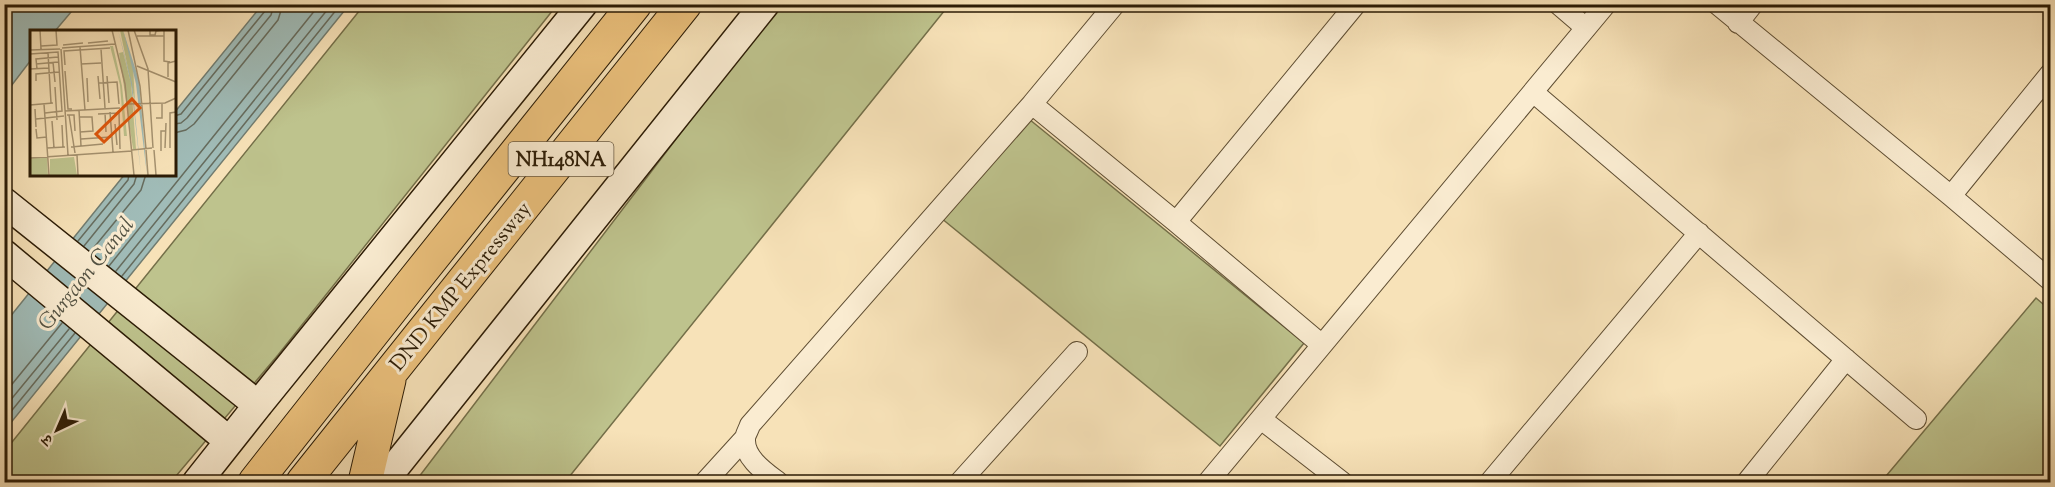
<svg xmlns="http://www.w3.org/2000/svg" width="2055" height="487" font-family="'Sorts Mill Goudy','Noto Serif Devanagari',serif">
<rect width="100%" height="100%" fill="#f7e2b8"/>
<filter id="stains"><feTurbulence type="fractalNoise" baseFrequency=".00333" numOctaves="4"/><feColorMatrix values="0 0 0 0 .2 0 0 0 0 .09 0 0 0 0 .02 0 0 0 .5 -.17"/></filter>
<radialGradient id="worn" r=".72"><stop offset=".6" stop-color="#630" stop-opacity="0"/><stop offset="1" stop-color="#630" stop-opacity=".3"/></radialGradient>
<path fill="#bec38d" stroke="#746f49" stroke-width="1.5" d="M 364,5 L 557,5 L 278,355 L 171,482 L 5,482 L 4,452 Z
M 778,5 L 949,5 L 565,482 L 415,482 Z
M 1024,115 L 1304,343 L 1220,446 L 941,218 Z
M 2036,298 L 2050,310 L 2050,482 L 1881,482 Z"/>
<path fill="#a0bcb8" stroke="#717c70" stroke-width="1.5" d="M 5,4 L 77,5 L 55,31 L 32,32 L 31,60 L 5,94 Z
M 262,5 L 349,5 L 5,430 L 5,323 L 125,174 L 174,174 L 174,113 Z"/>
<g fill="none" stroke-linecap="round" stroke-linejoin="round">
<path stroke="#666c5e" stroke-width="1.5" d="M 174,116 L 181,114 L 265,11 L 266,4
M 174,124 L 181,123 L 187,118 L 271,15 L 274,4
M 174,133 L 186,130 L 194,124 L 278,20 L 283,4
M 78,241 L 128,180 L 129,174
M 84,246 L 134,184 L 137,174
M 91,251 L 141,190 L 146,174
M 109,266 L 320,4
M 116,271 L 332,4
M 122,276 L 341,4
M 4,394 L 62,323
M 4,408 L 69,329
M 4,420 L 75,333"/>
<g stroke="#5e4d32" stroke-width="22">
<path id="street" d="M 1558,4 L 1586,28
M 1717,4 L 1951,196 L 2050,280
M 1738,23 L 1753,4
M 1533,92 L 1916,419
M 1032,104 L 1176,222 L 1322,345
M 1951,196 L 2050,74
M 1176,222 L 1356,4
M 1261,419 L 1342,482
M 705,482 L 745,438
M 778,482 C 765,472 744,458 745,439 C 745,435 749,429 750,425 L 1032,104 L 1115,4
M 960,482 L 1077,352
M 1208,482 L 1606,4
M 1490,482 L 1699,233
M 1747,482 L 1846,359"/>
</g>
<g stroke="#2b1b05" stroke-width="31">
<path id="secondary" d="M 4,202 L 258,405
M 4,254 L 229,441
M 197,482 L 258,405 L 583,4
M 383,482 L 765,4"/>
</g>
<g stroke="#2b1b05" stroke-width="35">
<path id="highway" d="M 255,482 L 408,288 L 635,4
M 303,482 L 685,4
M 365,482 L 389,380"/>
</g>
<use href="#street" stroke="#faecd1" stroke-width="20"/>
<use href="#secondary" stroke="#faecd1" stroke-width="28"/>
<use href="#highway" stroke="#ecc17c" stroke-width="33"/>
</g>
<g text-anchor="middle" stroke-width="6" stroke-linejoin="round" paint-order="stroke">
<rect fill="#faecd1" stroke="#695a42" stroke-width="1.5" x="508.5" y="142" width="105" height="34" rx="4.5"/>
<g font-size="20" font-weight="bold" fill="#2b1b05">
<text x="561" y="166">NH148NA</text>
</g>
<g font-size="21" fill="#2b1b05" stroke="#faecd1">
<text transform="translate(460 286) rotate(-51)" y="7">DND KMP Expressway</text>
</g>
<g font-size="22" font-style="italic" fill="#545344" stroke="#faecd1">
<text transform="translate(85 273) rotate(-51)" y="8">Gurgaon Canal</text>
</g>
</g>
<g transform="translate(30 30)">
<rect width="146" height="146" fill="#f7e2b8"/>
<path d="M 90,0 L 93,0 L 103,36 L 105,72 ZM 80,16 L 83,16 L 92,56 L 97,106 L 94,106 L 90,55 ZM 93,22 L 101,53 L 106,119 L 103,119 L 89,23 ZM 44,127 L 47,145 L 20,145 L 20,129 ZM 0,128 L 17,128 L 18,145 L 0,145 Z" fill="#bec38d"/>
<path d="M 88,0 L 102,53 L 111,145 L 101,53 ZM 93,0 L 109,50 L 117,145 L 106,54 Z" fill="#a0bcb8"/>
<path fill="none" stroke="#a59270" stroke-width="1.5" d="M 10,0 L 11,19M 82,0 L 95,54 L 104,145M 98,0 L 110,56 L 116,119M 104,0 L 118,39 L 123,118M 120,0 L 120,5 L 125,5 L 126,1 L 133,0M 134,0 L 134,31 L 140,32M 107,6 L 134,6M 58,13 L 78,11M 33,15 L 53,13M 11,16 L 27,15 L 26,0M 50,17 L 55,80M 32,18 L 85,14M 31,19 L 38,125M 71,19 L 75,78M 0,20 L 30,19M 18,23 L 21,73M 0,24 L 28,22 L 32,81 L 15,83M 23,32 L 25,52M 6,34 L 28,32M 51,34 L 71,33M 35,35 L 34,21 L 80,18M 107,36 L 146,52M 0,39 L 19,38M 7,39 L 6,29 L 28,27M 35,41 L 38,79 L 42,79M 68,46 L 70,69M 77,46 L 79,73M 138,47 L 138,33 L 146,31M 57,48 L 58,72M 6,51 L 6,44 L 29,42M 69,53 L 87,52 L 89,74M 25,57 L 27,90M 14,74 L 19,145M 98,74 L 135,73 L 146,68M 0,75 L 23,73M 5,79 L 6,97M 49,80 L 51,116M 35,81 L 90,78M 80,82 L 83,122M 75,83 L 76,102M 68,84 L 89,83 L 90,119M 37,85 L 44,85 L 45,101M 39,85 L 45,123M 49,87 L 62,87 L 63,101 L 50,102M 126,88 L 132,88 L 132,74M 6,89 L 34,86M 22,91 L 24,118M 85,94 L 87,115M 32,95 L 33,117M 6,99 L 7,108 L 17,107M 51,109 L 81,107M 41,117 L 73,114M 17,118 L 35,117M 135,118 L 136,93M 140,118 L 140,83 L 146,82M 102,120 L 122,118M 116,120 L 118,145M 124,120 L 126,145M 131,121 L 131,101 L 136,101M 47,125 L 48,145M 0,128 L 102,121"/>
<path fill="#df560c" fill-opacity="0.15" stroke="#df560c" stroke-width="3" d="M 102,69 L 110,78 L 74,112 L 66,104 Z"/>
<rect width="146" height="146" fill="none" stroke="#2b1b05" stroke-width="3"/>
</g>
<rect width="2055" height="487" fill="none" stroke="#f7e2b8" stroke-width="24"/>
<rect x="6" y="6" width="2043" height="475" fill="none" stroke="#2b1b05" stroke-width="3"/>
<rect x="12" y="12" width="2031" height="463" fill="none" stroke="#2b1b05" stroke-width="1.5"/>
<g transform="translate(57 430) rotate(224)" stroke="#faecd1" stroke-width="4.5" paint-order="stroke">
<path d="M0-4.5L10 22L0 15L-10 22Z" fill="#2b1b05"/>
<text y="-9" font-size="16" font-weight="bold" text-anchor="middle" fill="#2b1b05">उ</text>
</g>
<rect width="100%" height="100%" filter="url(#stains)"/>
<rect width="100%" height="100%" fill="url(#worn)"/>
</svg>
